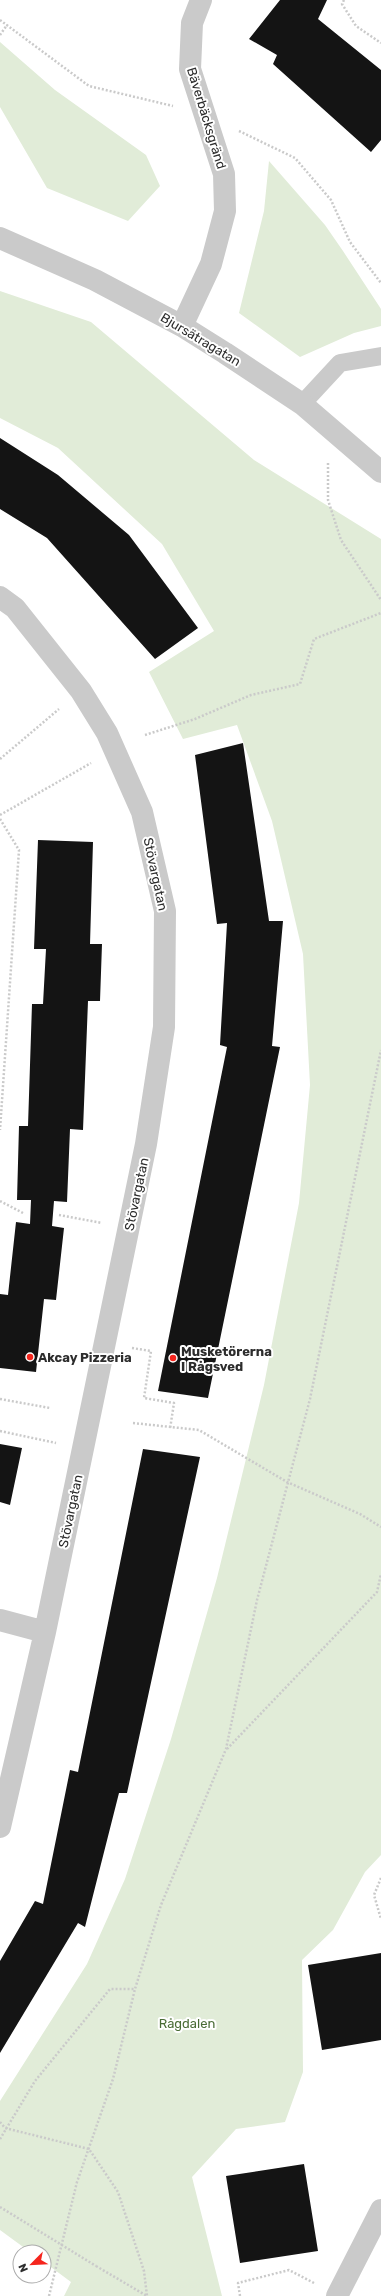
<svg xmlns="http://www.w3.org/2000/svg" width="381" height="2296" font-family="Rubik,sans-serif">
<rect width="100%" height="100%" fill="#fff"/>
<path fill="#e1ecd8" d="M 0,42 L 55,90 L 146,155 L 160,186 L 128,221 L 47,188 L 0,107 Z
M 269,161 L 325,225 L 343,251 L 381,309 L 381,326 L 354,333 L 300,357 L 239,313 L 264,211 Z
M 0,291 L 91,322 L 254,460 L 381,539 L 381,1855 L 365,1872 L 333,1930 L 302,1960 L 303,2072 L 285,2122 L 236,2129 L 192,2177 L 222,2296 L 64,2296 L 71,2282 L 44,2262 L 44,2252 L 30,2252 L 0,2230 L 0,2101 L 87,1964 L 125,1879 L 171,1739 L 217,1578 L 264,1385 L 299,1203 L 310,1085 L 303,954 L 272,821 L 237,725 L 183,739 L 149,672 L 214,631 L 162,544 L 58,448 L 0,418 Z"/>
<path fill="#141414" d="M 280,0 L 327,0 L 318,19 L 381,70 L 381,140 L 371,152 L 273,64 L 277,55 L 249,39 Z
M 0,438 L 58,475 L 129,535 L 198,628 L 155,659 L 47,538 L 0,509 Z
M 243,743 L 269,921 L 283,921 L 272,1046 L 280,1047 L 208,1398 L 158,1391 L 227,1047 L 220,1045 L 227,923 L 217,924 L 195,755 Z
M 38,840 L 93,842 L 90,944 L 102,944 L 100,1001 L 88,1001 L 83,1130 L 70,1129 L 67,1202 L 54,1201 L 52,1226 L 64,1228 L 56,1300 L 44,1299 L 36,1372 L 0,1368 L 0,1294 L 8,1295 L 16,1222 L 30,1224 L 31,1200 L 17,1200 L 19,1126 L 28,1126 L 32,1004 L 43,1004 L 46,949 L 34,949 Z
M 0,1444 L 22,1448 L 10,1505 L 0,1502 Z
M 143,1449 L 200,1457 L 127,1793 L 119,1793 L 85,1927 L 78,1923 L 0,2053 L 0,1961 L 35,1901 L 43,1904 L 70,1770 L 78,1772 Z
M 381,1953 L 381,2040 L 322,2050 L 308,1965 Z
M 304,2164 L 318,2251 L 240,2263 L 226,2176 Z"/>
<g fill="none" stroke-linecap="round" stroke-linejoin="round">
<path stroke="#cacaca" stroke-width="2.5" stroke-dasharray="2 2" stroke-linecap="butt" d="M 344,0 L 342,4 L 356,26 L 381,43
M 0,20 L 89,86 L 173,106
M 0,35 L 7,25
M 239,131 L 295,158 L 331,200 L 350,242 L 381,283
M 328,463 L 328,500 L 341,540 L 381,600
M 145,735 L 195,719 L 251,695 L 300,684 L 314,639 L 381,613
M 0,759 L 59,709
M 0,815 L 91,763
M 0,819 L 19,850 L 0,1130
M 0,1201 L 23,1213
M 59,1215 L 102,1223
M 132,1348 L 151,1351 L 144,1398 L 174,1403 L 170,1429
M 0,1399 L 50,1408
M 133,1423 L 199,1430 L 287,1482 L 360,1514 L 381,1527
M 0,1431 L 56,1443
M 227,1749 L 377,1592 L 381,1574
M 381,1878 L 374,1895 L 381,1919
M 0,2122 L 5,2128 L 89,2149 L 118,2192 L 144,2271 L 147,2296
M 0,2139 L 35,2081 L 110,1989 L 135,1989 L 161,1905 L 226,1749 L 257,1600 L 310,1399 L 381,1050
M 96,2266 L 147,2296
M 49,2296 L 77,2182 L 113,2079 L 135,1989
M 240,2296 L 238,2283 L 289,2270 L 314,2283"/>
<path stroke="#cacaca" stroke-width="18" d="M 302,404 L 340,363 L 381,356"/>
<path stroke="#cacaca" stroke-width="22" d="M 0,238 L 95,280 L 182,326 L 225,353 L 302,404 L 381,472
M 182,326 L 211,264 L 225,211 L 224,174 L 190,69 L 192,23 L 201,0
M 0,597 L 15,608 L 81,691 L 107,733 L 142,812 L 165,911 L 164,1027 L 146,1144 L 45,1632 L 0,1827
M 0,1620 L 45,1632
M 337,2296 L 381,2210"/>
<path stroke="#cacaca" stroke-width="2.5" stroke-dasharray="2 2" stroke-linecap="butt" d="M 0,2207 L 96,2266"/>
</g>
<g fill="#f5251d" stroke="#fff" stroke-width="1.5">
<circle cx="30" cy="1357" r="4"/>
<circle cx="173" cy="1358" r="4"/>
</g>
<g text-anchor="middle" stroke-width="4" stroke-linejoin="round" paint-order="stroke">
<g font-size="13" fill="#2d2d2d" stroke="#fff">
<text transform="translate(207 118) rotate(73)" y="5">Bäverbäcksgränd</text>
<text transform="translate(201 339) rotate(31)" y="5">Bjursätragatan</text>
<text transform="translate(156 874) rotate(78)" y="5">Stövargatan</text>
<text transform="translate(136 1194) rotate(-78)" y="5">Stövargatan</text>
<text transform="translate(70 1511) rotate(-78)" y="5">Stövargatan</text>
</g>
<g font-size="13" font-weight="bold" fill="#2d2d2d" stroke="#fff" text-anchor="start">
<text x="181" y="1356">Musketörerna<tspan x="181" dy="15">I Rågsved</tspan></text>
<text x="38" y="1362">Akcay Pizzeria</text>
</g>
<g font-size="13" fill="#4a6c36" stroke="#fff">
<text x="187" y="2028">Rågdalen</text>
</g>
</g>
<g transform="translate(32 2264) rotate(246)"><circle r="19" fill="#ffffff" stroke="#ababab"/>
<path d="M0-3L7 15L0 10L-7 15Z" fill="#f5251d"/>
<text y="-6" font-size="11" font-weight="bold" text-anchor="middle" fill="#2d2d2d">N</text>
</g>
</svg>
